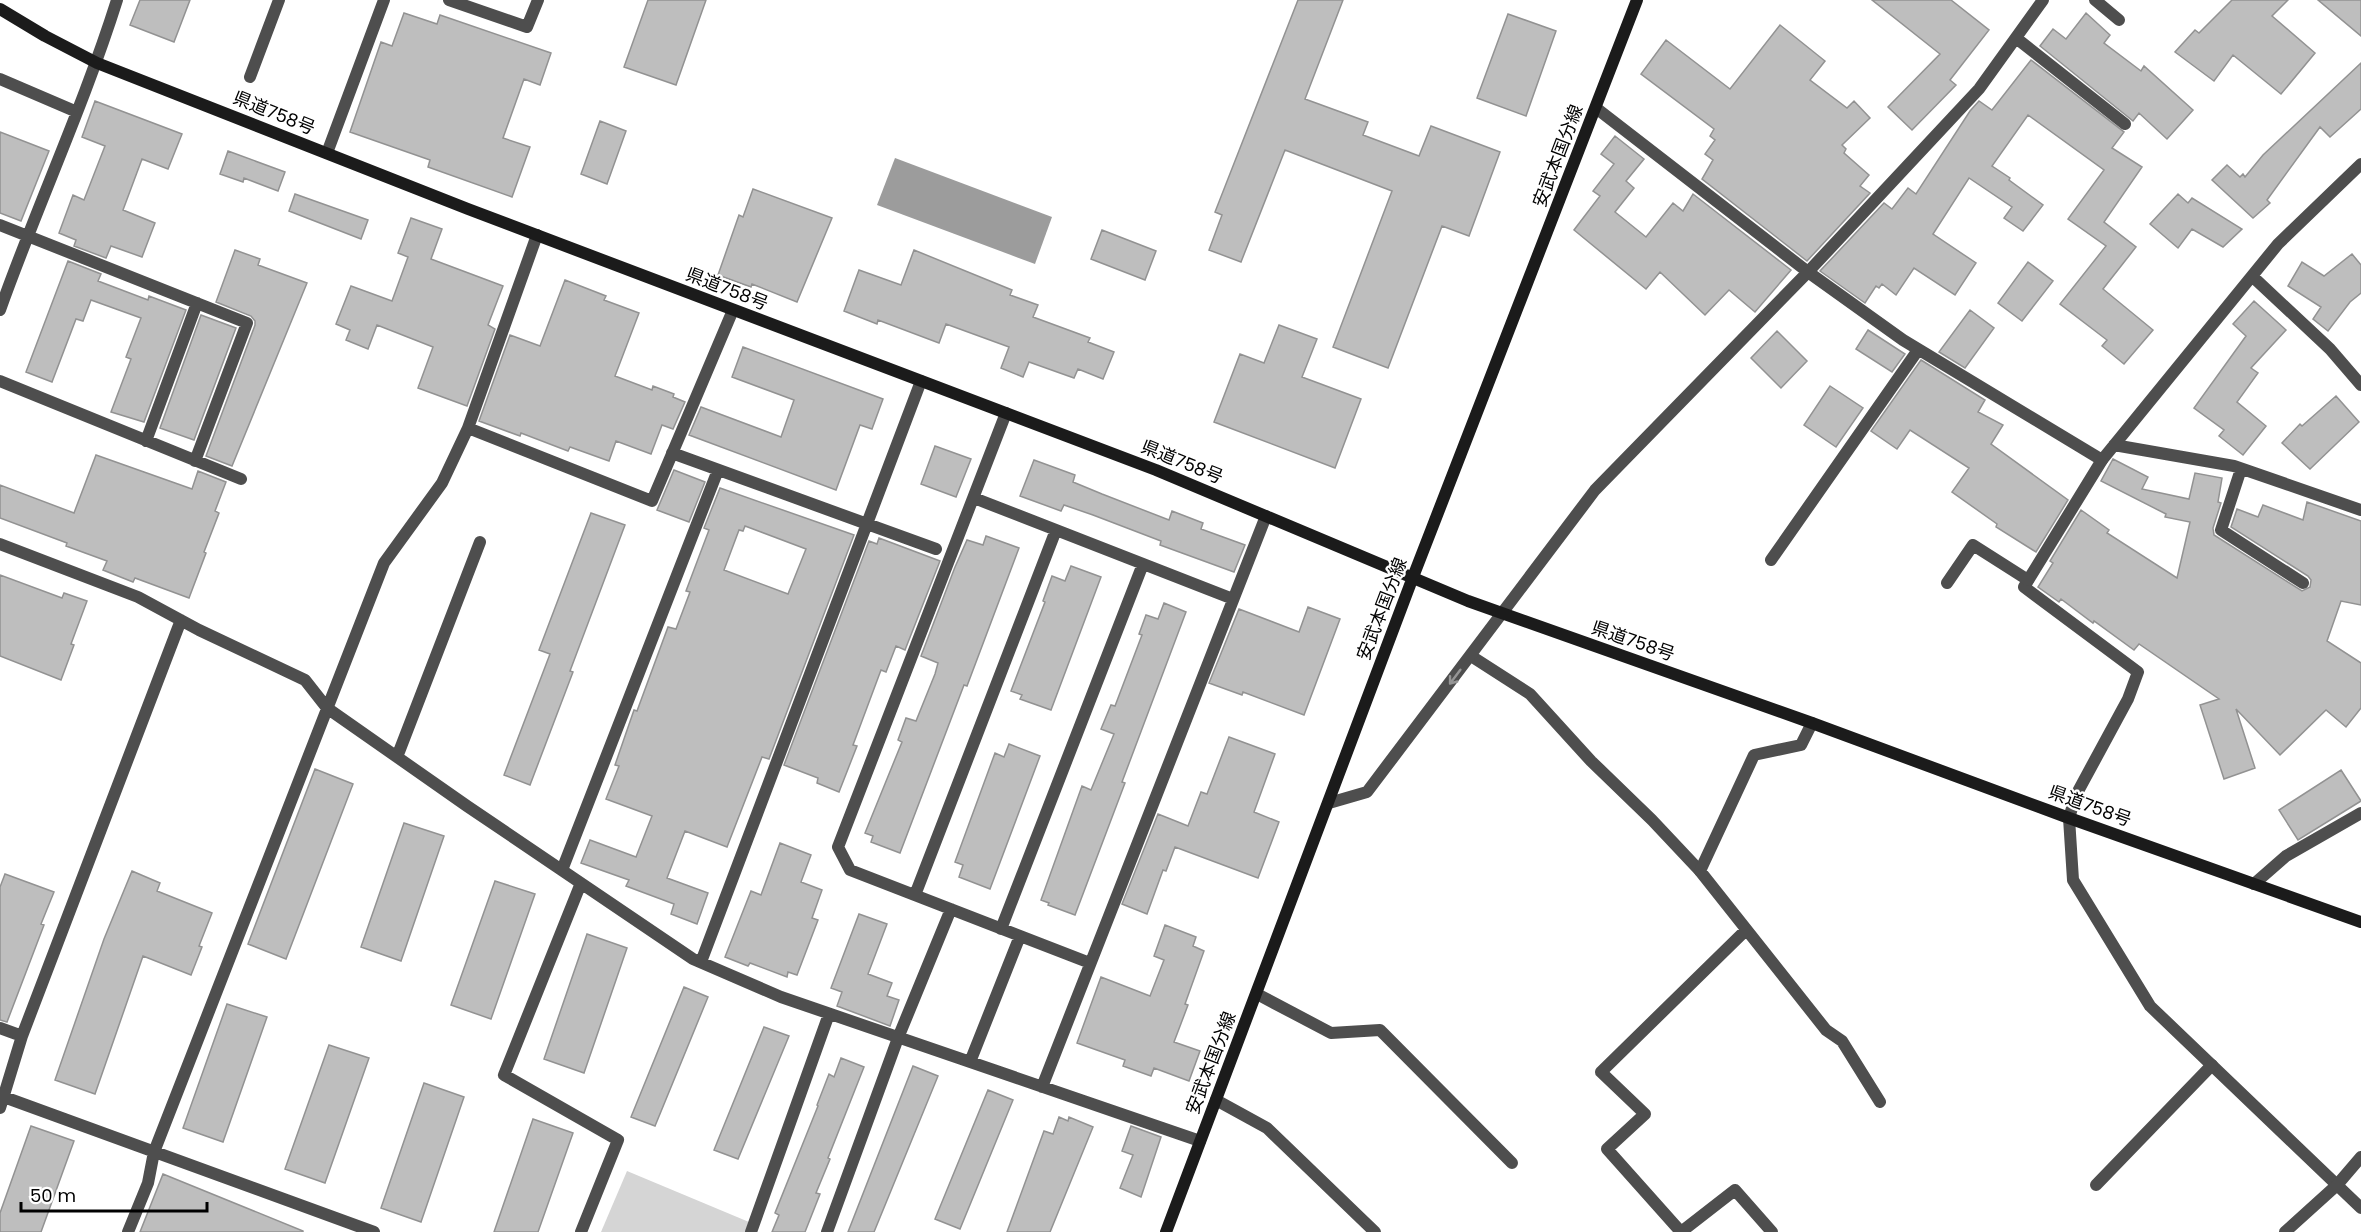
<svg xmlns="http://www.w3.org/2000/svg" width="2361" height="1232" font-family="Poppins,'Noto Sans JP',sans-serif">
<rect width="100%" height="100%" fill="#fff"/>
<path fill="#d5d5d5" d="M 627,1171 L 749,1222 L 745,1232 L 601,1232 Z"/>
<path fill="#9c9c9c" d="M 895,158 L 1052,217 L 1035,264 L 877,205 Z"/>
<path fill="#bebebe" stroke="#929292" stroke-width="1.5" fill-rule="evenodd" d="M 140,0 L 190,0 L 174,42 L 130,25 Z
M 648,0 L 706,0 L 676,85 L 624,67 Z
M 1298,0 L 1343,0 L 1305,99 L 1368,122 L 1363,135 L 1419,156 L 1431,126 L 1500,152 L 1469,236 L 1442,226 L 1388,368 L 1333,347 L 1392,191 L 1285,150 L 1241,262 L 1209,250 L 1222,215 L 1215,212 Z
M 1872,0 L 1951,0 L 1989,30 L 1950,80 L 1956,85 L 1912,130 L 1888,107 L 1940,54 Z
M 2232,0 L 2288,0 L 2272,16 L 2315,53 L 2281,94 L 2233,55 L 2214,81 L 2175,52 L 2195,30 L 2199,33 Z
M 2318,0 L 2361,0 L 2361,36 Z
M 404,13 L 437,24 L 440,15 L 551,53 L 540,85 L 524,79 L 503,138 L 530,147 L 512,197 L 428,167 L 430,160 L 350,132 L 381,42 L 392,46 Z
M 2086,13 L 2110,35 L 2104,43 L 2141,71 L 2144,66 L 2193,110 L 2167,139 L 2139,113 L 2133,121 L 2040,46 L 2053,29 L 2066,39 Z
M 1508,14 L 1556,31 L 1526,116 L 1477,98 Z
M 1780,25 L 1825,61 L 1810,80 L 1847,108 L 1854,101 L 1870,118 L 1842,145 L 1846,149 L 1844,153 L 1869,175 L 1860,186 L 1870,193 L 1807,261 L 1702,179 L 1713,160 L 1705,154 L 1715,140 L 1710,136 L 1714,129 L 1641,74 L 1666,40 L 1730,89 Z
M 2031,60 L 2124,132 L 2112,148 L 2142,167 L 2104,222 L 2136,247 L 2103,289 L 2153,330 L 2124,364 L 2102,346 L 2107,340 L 2060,304 L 2106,246 L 2068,219 L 2104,170 L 2028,115 L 1992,166 L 2010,178 L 2009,180 L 2043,205 L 2023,231 L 2004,218 L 2012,207 L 1969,178 L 1933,234 L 1976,263 L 1955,295 L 1914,268 L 1896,295 L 1882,284 L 1879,288 L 1876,286 L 1865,303 L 1820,271 L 1884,203 L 1892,209 L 1908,188 L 1916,194 L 1970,111 L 1979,101 L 1992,110 Z
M 2361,63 L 2361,109 L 2330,137 L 2320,127 L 2267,200 L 2270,203 L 2253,218 L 2212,180 L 2227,165 L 2240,177 L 2243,174 L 2245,177 L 2263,155 Z
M 95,101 L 182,134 L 168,169 L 142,159 L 123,210 L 155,223 L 142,257 L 111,246 L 106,258 L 74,246 L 76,240 L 59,233 L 73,195 L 84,200 L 105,146 L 82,137 Z
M 600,121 L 626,131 L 607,184 L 581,174 Z
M 0,132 L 49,151 L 21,221 L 0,213 Z
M 1615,136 L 1644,159 L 1626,181 L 1634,188 L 1615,212 L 1646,237 L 1673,203 L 1683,211 L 1693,194 L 1791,270 L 1755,312 L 1729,290 L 1705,315 L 1660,272 L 1646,289 L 1574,230 L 1600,196 L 1593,191 L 1614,164 L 1601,154 Z
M 228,151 L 285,172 L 278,191 L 244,178 L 243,182 L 220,174 Z
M 753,189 L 832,218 L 797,302 L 752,284 L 751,287 L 718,275 L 739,215 L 743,217 Z
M 295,194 L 368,220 L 361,239 L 289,211 Z
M 2178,194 L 2188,203 L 2192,198 L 2242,229 L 2223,247 L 2192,229 L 2178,248 L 2150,224 Z
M 411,218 L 442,229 L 431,259 L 503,286 L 488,325 L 495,329 L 467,406 L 418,388 L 433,347 L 377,325 L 368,349 L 346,340 L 350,330 L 336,324 L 351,286 L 392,301 L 408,257 L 398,253 Z
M 1102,230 L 1156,251 L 1145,280 L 1091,259 Z
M 235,250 L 260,259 L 258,265 L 307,283 L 232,466 L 206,456 L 255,325 L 255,321 L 251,316 L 216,302 Z
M 914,250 L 1012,290 L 1010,295 L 1038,305 L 1033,317 L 1090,338 L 1088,342 L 1114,352 L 1103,379 L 1078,369 L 1074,378 L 1029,362 L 1023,377 L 1001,368 L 1009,347 L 946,324 L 939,343 L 878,320 L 877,324 L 844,311 L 859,270 L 901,285 Z
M 2352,254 L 2361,265 L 2361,293 L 2350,302 L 2328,331 L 2313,319 L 2321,307 L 2288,286 L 2302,262 L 2324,276 Z
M 68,261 L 101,274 L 98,281 L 148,300 L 149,296 L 186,310 L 144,422 L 111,412 L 131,359 L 126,357 L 141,318 L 91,300 L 83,321 L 76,319 L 52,382 L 26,372 Z
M 2028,262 L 2053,281 L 2022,321 L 1998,303 Z
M 565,280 L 606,296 L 604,300 L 639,313 L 615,376 L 652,390 L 653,386 L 674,394 L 673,397 L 685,402 L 673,429 L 662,425 L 651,454 L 616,441 L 609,461 L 570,447 L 568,451 L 521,433 L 520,436 L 479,421 L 510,335 L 540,346 Z
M 2254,301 L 2286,330 L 2251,368 L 2258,373 L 2237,402 L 2266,426 L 2243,455 L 2219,436 L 2224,430 L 2194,408 L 2246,336 L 2233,324 Z
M 1970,310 L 1994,328 L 1965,368 L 1939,352 Z
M 201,315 L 236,328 L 194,440 L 160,428 Z
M 1279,325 L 1317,339 L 1302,377 L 1361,399 L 1335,468 L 1214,422 L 1240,354 L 1264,363 Z
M 1868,330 L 1905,354 L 1892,372 L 1856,349 Z
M 1777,331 L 1807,361 L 1781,388 L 1751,358 Z
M 743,347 L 883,399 L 872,429 L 860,425 L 836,490 L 689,435 L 701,407 L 781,437 L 794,400 L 732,377 Z
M 1921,360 L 1985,400 L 1978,412 L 2003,425 L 1991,444 L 2068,500 L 2036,552 L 1996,527 L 1997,524 L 1952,492 L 1969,468 L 1910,430 L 1897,449 L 1871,431 Z
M 1830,386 L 1863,408 L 1836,447 L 1804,425 Z
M 2336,396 L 2359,422 L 2310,469 L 2282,443 L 2300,424 L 2302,426 Z
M 935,446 L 971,459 L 956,497 L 921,484 Z
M 96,455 L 192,489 L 198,471 L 226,482 L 215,511 L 219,513 L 204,552 L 206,553 L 189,598 L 135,578 L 133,582 L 103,570 L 107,561 L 66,546 L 67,543 L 0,518 L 0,485 L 74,513 Z
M 2113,459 L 2148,477 L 2142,489 L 2189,499 L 2195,473 L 2222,478 L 2218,502 L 2221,503 L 2213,528 L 2214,535 L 2302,591 L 2310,587 L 2311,580 L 2308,576 L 2231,527 L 2237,509 L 2258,517 L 2263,505 L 2303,520 L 2307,502 L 2361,521 L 2361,605 L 2341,601 L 2327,641 L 2361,663 L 2361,708 L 2346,727 L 2326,710 L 2280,755 L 2236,709 L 2255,768 L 2224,779 L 2200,705 L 2219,699 L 2139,644 L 2134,650 L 2094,621 L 2093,623 L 2061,599 L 2059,602 L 2038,587 L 2053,563 L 2050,561 L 2081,510 L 2109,530 L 2107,533 L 2177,578 L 2190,522 L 2165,517 L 2166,514 L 2101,481 Z
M 1034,460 L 1075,475 L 1073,482 L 1102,494 L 1169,520 L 1172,511 L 1203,523 L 1201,529 L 1245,545 L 1234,572 L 1160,545 L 1161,541 L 1093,515 L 1064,505 L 1061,511 L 1020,496 Z
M 674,470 L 705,482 L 689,522 L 657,510 Z
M 720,488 L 854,535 L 769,759 L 762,757 L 727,847 L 685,831 L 667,878 L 708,893 L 697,924 L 671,914 L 674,904 L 626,886 L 629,880 L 581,863 L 590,840 L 636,857 L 652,816 L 606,799 L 619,766 L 615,765 L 634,710 L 637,711 L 668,627 L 676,629 L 690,592 L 686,591 L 709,530 L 704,528 ZM 745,526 L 806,549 L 788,594 L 724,570 L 739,530 L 743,531 Z
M 591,513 L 625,525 L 570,671 L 573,672 L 530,785 L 504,775 L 550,654 L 539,650 Z
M 986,536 L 1019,548 L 967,686 L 964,685 L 900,853 L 871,842 L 873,836 L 865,833 L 902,742 L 898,740 L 906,718 L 916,721 L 935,674 L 938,663 L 921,656 L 955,567 L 967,540 L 983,545 Z
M 879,538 L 940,561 L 905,650 L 896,646 L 886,672 L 881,670 L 853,745 L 857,746 L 839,792 L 817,783 L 818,778 L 784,765 L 869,541 L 877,544 Z
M 1071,566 L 1101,577 L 1051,710 L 1020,699 L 1022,695 L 1011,691 L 1045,602 L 1043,601 L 1052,576 L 1065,581 Z
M 0,575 L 62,598 L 64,593 L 87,601 L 71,644 L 74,645 L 61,680 L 0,656 Z
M 1164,603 L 1186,612 L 1122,782 L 1125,783 L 1075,915 L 1048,905 L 1049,903 L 1041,900 L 1082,786 L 1091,790 L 1114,734 L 1101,729 L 1111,705 L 1115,706 L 1142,635 L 1139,634 L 1146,615 L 1158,619 Z
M 1308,607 L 1340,619 L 1304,715 L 1243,692 L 1242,695 L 1209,683 L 1239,609 L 1299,632 Z
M 1229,737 L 1275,754 L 1254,812 L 1279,822 L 1258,878 L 1175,847 L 1166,871 L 1163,870 L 1147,914 L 1122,904 L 1158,814 L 1188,826 L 1201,792 L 1207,794 Z
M 1009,744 L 1040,756 L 990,889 L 959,877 L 963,865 L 955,862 L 995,753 L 1004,757 Z
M 315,769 L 353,784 L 286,959 L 248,944 Z
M 2341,770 L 2361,801 L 2298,840 L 2279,810 Z
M 404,823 L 444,836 L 401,961 L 361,947 Z
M 780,843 L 811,855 L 801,882 L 822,890 L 812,918 L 818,920 L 797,975 L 788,972 L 787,977 L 750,963 L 748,966 L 725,957 L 751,891 L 761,895 Z
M 132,871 L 160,883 L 157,891 L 212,913 L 199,946 L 202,947 L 191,975 L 143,956 L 95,1094 L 55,1080 L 104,939 Z
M 5,874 L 54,892 L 41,924 L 44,925 L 7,1022 L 0,1020 L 0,887 Z
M 495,881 L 535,894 L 491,1019 L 451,1005 Z
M 859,914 L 887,924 L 868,974 L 892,983 L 887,996 L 899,1000 L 890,1026 L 837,1006 L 842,992 L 831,988 Z
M 1165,925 L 1196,937 L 1193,946 L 1204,951 L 1185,1004 L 1188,1005 L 1174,1042 L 1200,1051 L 1189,1081 L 1154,1068 L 1151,1076 L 1123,1066 L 1125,1060 L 1077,1043 L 1101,977 L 1150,996 L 1164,960 L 1154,956 Z
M 587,934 L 627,948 L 584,1073 L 544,1059 Z
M 684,987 L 708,997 L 655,1126 L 631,1117 Z
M 227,1004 L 267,1017 L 223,1142 L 183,1128 Z
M 764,1027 L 789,1036 L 738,1159 L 714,1150 Z
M 329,1045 L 369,1058 L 325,1183 L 285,1169 Z
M 841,1058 L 864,1067 L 828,1158 L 830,1159 L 816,1193 L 820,1194 L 805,1232 L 772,1232 L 779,1215 L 775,1213 L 818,1106 L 817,1105 L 829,1074 L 834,1077 Z
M 913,1066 L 938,1076 L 874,1232 L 848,1232 Z
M 424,1083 L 464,1097 L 421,1222 L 381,1208 Z
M 988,1090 L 1013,1100 L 960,1229 L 935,1219 Z
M 1059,1117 L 1068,1121 L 1069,1117 L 1093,1127 L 1050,1232 L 1007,1232 L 1044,1131 L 1053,1134 Z
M 533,1119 L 573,1133 L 538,1232 L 494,1232 Z
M 31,1126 L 74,1141 L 41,1232 L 0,1232 L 0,1213 Z
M 1131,1126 L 1161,1137 L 1141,1197 L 1120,1188 L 1133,1155 L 1122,1151 Z
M 163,1174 L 303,1231 L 303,1232 L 140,1232 Z"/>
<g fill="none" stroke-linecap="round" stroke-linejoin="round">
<path stroke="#4e4e4e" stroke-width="12" d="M 2102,460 L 2024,587 L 2138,672 L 2128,699 L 2076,795 L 2069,818 L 2073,880 L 2150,1006 L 2361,1208
M 1471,656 L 1530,694 L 1591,761 L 1652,820 L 1700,871"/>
<path stroke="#4e4e4e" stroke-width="12" d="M 449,0 L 527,27 L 538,0
M 2095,0 L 2119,20
M 2016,38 L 2125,124
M 250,77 L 279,0
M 0,79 L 77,112
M 1596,108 L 1808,272 L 1903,340 L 2102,460 L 2278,244 L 2361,164
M 327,153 L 384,0
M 0,225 L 247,323 L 195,461
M 2252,276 L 2330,349 L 2361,385
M 0,310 C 37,206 84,105 117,0
M 0,381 L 241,479
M 1006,413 L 838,847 L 850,870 L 1090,963
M 468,428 L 652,501 L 733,310
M 146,441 L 197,303
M 2114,445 L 2234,466 L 2361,510
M 672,453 L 936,549
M 2241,469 L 2221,530 L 2303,583
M 974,498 L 1233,599
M 0,544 L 138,597 L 199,630 L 305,680 L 327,708 L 467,806 L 693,959 L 781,997 L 1200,1141
M 1771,560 L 1918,350
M 1947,583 L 1973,545 L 2028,580
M 1812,723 L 1801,745 L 1754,755 L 1700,871 L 1826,1030 L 1842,1041 L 1880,1102
M 397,757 L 480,542
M 1329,803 L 1367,792 L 1595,490 L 1808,272 L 1979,89 L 2043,0
M 562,870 L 718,470
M 2254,884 L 2286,856 L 2361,813
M 915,895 L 1056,530
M 1001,929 L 1143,564
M 701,962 L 921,381
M 1257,994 L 1331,1033 L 1380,1030 L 1512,1163
M 0,1028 L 22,1036
M 970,1062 L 1020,936
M 1042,1087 L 1266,516
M 4,1097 L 374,1232
M 1216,1100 L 1267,1128 L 1375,1232
M 0,1108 L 22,1036 L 181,620
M 2096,1185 L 2212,1065
M 128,1232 L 148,1183 L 154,1152 L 384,563 L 442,483 L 468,428 L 537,235
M 581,1232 L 618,1140 L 504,1075 L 581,883
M 751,1232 L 829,1014
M 827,1232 L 898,1038 L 951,909
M 1681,1232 L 1607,1149 L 1645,1114 L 1601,1072 L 1746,930
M 1681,1232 L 1735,1190 L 1772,1232
M 2285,1232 L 2337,1185 L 2361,1157"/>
<path stroke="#1b1b1b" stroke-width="12" d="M 0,9 L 45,36 L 97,63 L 468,209 L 1156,470 L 1468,601 L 1812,723 L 2069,818 L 2361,922
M 1166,1232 L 1413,577 L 1637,0"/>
</g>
<defs><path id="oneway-shaft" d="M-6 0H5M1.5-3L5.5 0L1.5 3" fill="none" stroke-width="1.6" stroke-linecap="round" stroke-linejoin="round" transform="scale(1.5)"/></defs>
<use stroke="#959595" href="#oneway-shaft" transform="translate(1455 677) rotate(127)"/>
<g text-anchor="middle" stroke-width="4.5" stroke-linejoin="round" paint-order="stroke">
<g font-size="18" fill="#000" stroke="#fff">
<text transform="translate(274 113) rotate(22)" y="6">県道758号</text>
<text transform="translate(1558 156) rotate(-69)" y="6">安武本国分線</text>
<text transform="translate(727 289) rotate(21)" y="6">県道758号</text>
<text transform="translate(1182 462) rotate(22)" y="6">県道758号</text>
<text transform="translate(1382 609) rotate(-69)" y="6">安武本国分線</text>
<text transform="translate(1633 641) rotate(19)" y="6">県道758号</text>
<text transform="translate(2090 806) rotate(20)" y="6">県道758号</text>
<text transform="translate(1211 1063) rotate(-69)" y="6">安武本国分線</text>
</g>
</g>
<path d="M21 1202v9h186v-9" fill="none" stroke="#000000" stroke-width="3"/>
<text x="30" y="1202" font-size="18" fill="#000000" stroke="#ffffff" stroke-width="4.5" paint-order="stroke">50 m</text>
</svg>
